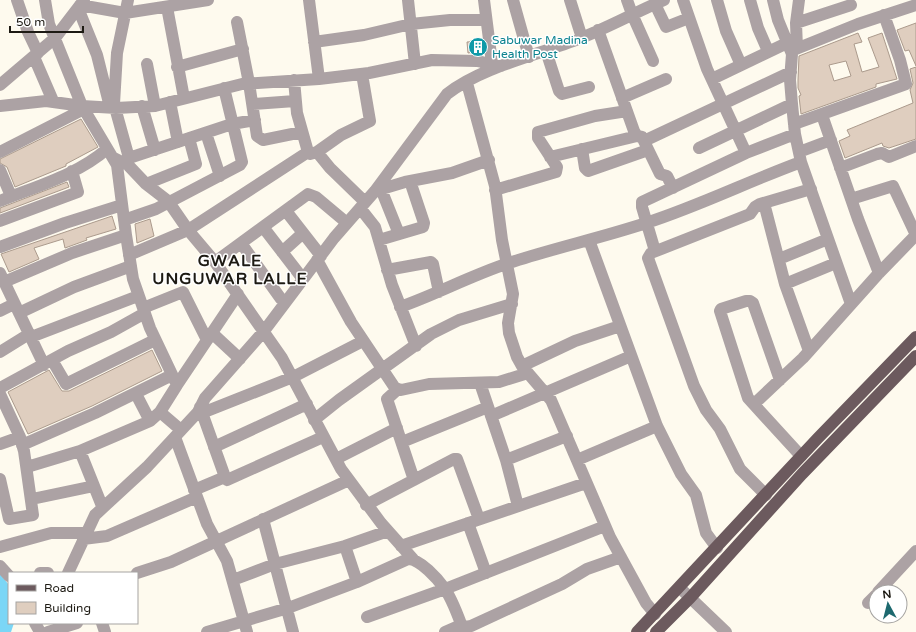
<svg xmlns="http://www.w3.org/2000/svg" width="916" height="632" font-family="'Varela Round',sans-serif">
<rect width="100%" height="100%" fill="#fefaee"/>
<path fill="#7bd6f6" d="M 0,574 L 9,585 L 9,623 L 14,623 L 11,632 L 0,632 Z"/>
<path fill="#dfcebf" stroke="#ab9a8c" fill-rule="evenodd" d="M 916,23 L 916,66 L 909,50 L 905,51 L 897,30 Z
M 858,33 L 862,42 L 854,44 L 862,72 L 879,67 L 868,38 L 882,33 L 897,79 L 876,84 L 876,87 L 801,114 L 799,96 L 801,95 L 798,88 L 798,80 L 799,56 ZM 846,61 L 851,76 L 834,81 L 829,65 Z
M 482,41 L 483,51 L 468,53 L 467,42 Z
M 916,67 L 916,139 L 889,148 L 883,146 L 882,143 L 845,158 L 839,141 L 850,136 L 847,130 L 913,103 L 910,90 L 913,83 L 910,69 Z
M 81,119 L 98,147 L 66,164 L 66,166 L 15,187 L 7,167 L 0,163 L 0,159 Z
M 67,182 L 69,187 L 0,213 L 0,208 Z
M 112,216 L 116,229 L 86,238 L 87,240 L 65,248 L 63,239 L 34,248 L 39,259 L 9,272 L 1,254 Z
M 150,219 L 154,236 L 137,243 L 135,224 Z
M 152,350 L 162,371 L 92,406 L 28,434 L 8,392 L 49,370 L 60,388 L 62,391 L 69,391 Z"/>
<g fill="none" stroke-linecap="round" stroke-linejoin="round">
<path stroke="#aca2a4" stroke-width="12" d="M 17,0 L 28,32 L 38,53
M 45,0 L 49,24 L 82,106 L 117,165 L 126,235 L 133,279 L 150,328 L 177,385
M 128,0 L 117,53 L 114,104 L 129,158
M 309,0 L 319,79
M 408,0 L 415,64
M 484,0 L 492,63
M 513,0 L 529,57
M 570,0 L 582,38
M 627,0 L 632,14 L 653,61
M 683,0 L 707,69 L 746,153
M 717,0 L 726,31 L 741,65
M 750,0 L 758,28 L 768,51
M 773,0 L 778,20 L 792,54 L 790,80 L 792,104 L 795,134 L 801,162 L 851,304
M 655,4 L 666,27 L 689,18
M 80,5 L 125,13 L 208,0
M 167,7 L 184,98
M 78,8 L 97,55 L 109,103 L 114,104
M 237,22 L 249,83 L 257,136 L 263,140 L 302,132
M 796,23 L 851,5
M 598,30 L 634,131 L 637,136 L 642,137 L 660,174 L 667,176 L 673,188
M 314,42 L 364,35 L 411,24 L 450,20 L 486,20
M 797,48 L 796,23 L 799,0
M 546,51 L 559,91 L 562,94 L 589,87
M 791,51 L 858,24 L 916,5
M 34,57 L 53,101
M 147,64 L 155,106
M 177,67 L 243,49
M 712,79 L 787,43
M 294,80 L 297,113 L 308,152 L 310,154 L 317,152 L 341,135 L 370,121 L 362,74
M 467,83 L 495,186 L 502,240 L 513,294 L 508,323 L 509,333 L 517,357 L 522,366 L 551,400 L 610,537 L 646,603 L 655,614
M 0,85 L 55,38 L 84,0
M 622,98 L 666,79
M 170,102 L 178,142
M 253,104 L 295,101
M 0,106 L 46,101 L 82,106 L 116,108 L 155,106 L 242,84 L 319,79 L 369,73 L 432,60 L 477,61 L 501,66
M 142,106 L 155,150
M 822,115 L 858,219 L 879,273
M 794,124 L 906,84 L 900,60 L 884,15
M 206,133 L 220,176
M 644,141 L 791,72
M 699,148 L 792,104
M 582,149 L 585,168 L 588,171 L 648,150
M 0,152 L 84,109
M 317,152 L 330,168 L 365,202
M 799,152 L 831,140
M 550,157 L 637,136
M 114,158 L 128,165 L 146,184 L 168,201 L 188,230 L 215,262 L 282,358 L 341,469 L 381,523 L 413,559
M 123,162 L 129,158 L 232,124 L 255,120
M 840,168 L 877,154 L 882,153 L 889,157 L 916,146
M 0,170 L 11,196
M 146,184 L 196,164 L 189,138
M 381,189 L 399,234
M 495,190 L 556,172 L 557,167 L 538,138 L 538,132 L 595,116 L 627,111
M 375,191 L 405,182 L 452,173 L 489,160
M 0,201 C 37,186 77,175 107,149
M 764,203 L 785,284 L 809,351
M 360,208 L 375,227 L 392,285 L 416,346
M 286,211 L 321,256
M 124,220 L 156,209 L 240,165 L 242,162 L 224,88
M 0,221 L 78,192 L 72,171
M 263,227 L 303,279
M 379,240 L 423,227 L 424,223 L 410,181
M 589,240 L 657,426 L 681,474 L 696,495 L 706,533 L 717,548
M 241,243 L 281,299
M 0,247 L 65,223 L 122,205
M 655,251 L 642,207 L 642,202 L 746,153 L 795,134
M 282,252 L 303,233
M 129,255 L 188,230 L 308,152
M 779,259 L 828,239
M 317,260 L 351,322 L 395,388 L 401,390 L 429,384 L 499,382 L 528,373
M 215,262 L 308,194 L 316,197 L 347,223
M 387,270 L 431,262 L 433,264 L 439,292
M 0,273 L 44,365
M 4,282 L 72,253 L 126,235
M 785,284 L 836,263
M 400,307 C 437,294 472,275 509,263 C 554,248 601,238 646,223 C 699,206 749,181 801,162
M 143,308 L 183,292 L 207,340
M 0,311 L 14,304
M 19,313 L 74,287 L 131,266
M 212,333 L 240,359
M 31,337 L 138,296
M 0,352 L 29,334
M 52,360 L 66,384 L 155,340
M 522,366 L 575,341 L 620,326
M 780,380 L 753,303 L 750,301 L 746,301 L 721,309 L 720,311 L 748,398 L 801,456
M 480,383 L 506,460 L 518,506
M 0,388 L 68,351 L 111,332 L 145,313
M 398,389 L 387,399 L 414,480
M 0,394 L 20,437 L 24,451 L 33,515 L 9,519 L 0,479
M 136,394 L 150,421
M 754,404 L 803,358 L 879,273 L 916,235 L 893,186 L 851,199
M 200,407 L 225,477
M 160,412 L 181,430
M 202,413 L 293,377 L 363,341
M 491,416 L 631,356
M 314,420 L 339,400 L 431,334 L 459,320 L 512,304
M 175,437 L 207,524 L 227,561 L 247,632
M 402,442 L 488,407
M 0,444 L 20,437
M 22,445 L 95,413 L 172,375
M 214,447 L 307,404
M 80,451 L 102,506
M 336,459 L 397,428
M 506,460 L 567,436
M 577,460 L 657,426
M 27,467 L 80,451 L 150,421 L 160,412 L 177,385 L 238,294
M 194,490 L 225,477 L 227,480 L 323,437
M 766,495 L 740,469 L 720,429 L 706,410 L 694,386 L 648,258 L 651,253 L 750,214 L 755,207 L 760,204 L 811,189
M 32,499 L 94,486
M 366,505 L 454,459 L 457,459 L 479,519
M 263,519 L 293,632
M 468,523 L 486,573
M 83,539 L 107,536 L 197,497
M 345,546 L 357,582
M 401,546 L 586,483
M 0,547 L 51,533 L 87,533
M 0,566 L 9,576
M 40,573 L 48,573
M 68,573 L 95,515 L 147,467 L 198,412 L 205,398 L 264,331 L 334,238 L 375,191 L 447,94 C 483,66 539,55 581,38 C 609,27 636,12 664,0
M 137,573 L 171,562 L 349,480
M 233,580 L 275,564 L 345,546 L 388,531
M 680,588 L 726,632
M 878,592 L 916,551
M 868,603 L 876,595
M 367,617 L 445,589 L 605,526
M 35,623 L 40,632
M 102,623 L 105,632
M 48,632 L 77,623
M 207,632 L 288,608 L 357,582 L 408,559 C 420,559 438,579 445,589 C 453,601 459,618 464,632
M 445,632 L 461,625 L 465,627 L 471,626 L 562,584 L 587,569 L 621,557"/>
<path stroke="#6c5a5e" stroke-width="12" d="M 637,632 L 818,438 L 916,337
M 656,632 L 690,598 L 802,474 L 916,356"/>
</g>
<defs>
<g id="building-disc" transform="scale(1)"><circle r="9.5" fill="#0f9aa8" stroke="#fff"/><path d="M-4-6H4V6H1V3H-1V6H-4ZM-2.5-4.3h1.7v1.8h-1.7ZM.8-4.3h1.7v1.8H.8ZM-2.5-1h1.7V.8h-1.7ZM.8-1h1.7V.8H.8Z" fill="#fff"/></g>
</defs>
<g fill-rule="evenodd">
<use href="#building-disc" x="478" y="47"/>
</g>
<g text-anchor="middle" stroke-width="3" stroke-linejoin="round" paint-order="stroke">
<g font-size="12" fill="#0d838f" stroke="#fff" text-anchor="start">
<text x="492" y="44">Sabuwar Madina<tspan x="492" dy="14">Health Post</tspan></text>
</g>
<g font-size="16" font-weight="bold" letter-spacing="1" fill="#1d1a13" stroke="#fff">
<text x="230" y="266">GWALE<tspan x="230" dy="18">UNGUWAR LALLE</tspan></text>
</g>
</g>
<rect x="8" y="572" width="130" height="52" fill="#ffffff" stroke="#a5a3a1"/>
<rect x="16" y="585" width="20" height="6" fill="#6c5a5e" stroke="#a5a3a1"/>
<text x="44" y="592" font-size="12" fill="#1d1a13">Road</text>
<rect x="16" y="602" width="20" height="12" fill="#dfcebf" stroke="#a5a3a1"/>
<text x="44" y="612" font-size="12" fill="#1d1a13">Building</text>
<g transform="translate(888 604) rotate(353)"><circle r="19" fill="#ffffff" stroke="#a5a3a1"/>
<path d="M0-3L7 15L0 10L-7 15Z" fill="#1d696f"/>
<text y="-6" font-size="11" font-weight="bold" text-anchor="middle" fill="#1d1a13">N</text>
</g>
<path d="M10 26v6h73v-6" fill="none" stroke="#1d1a13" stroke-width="2"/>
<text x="16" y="26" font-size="12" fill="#1d1a13" stroke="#ffffff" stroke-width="3" paint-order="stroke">50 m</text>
</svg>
